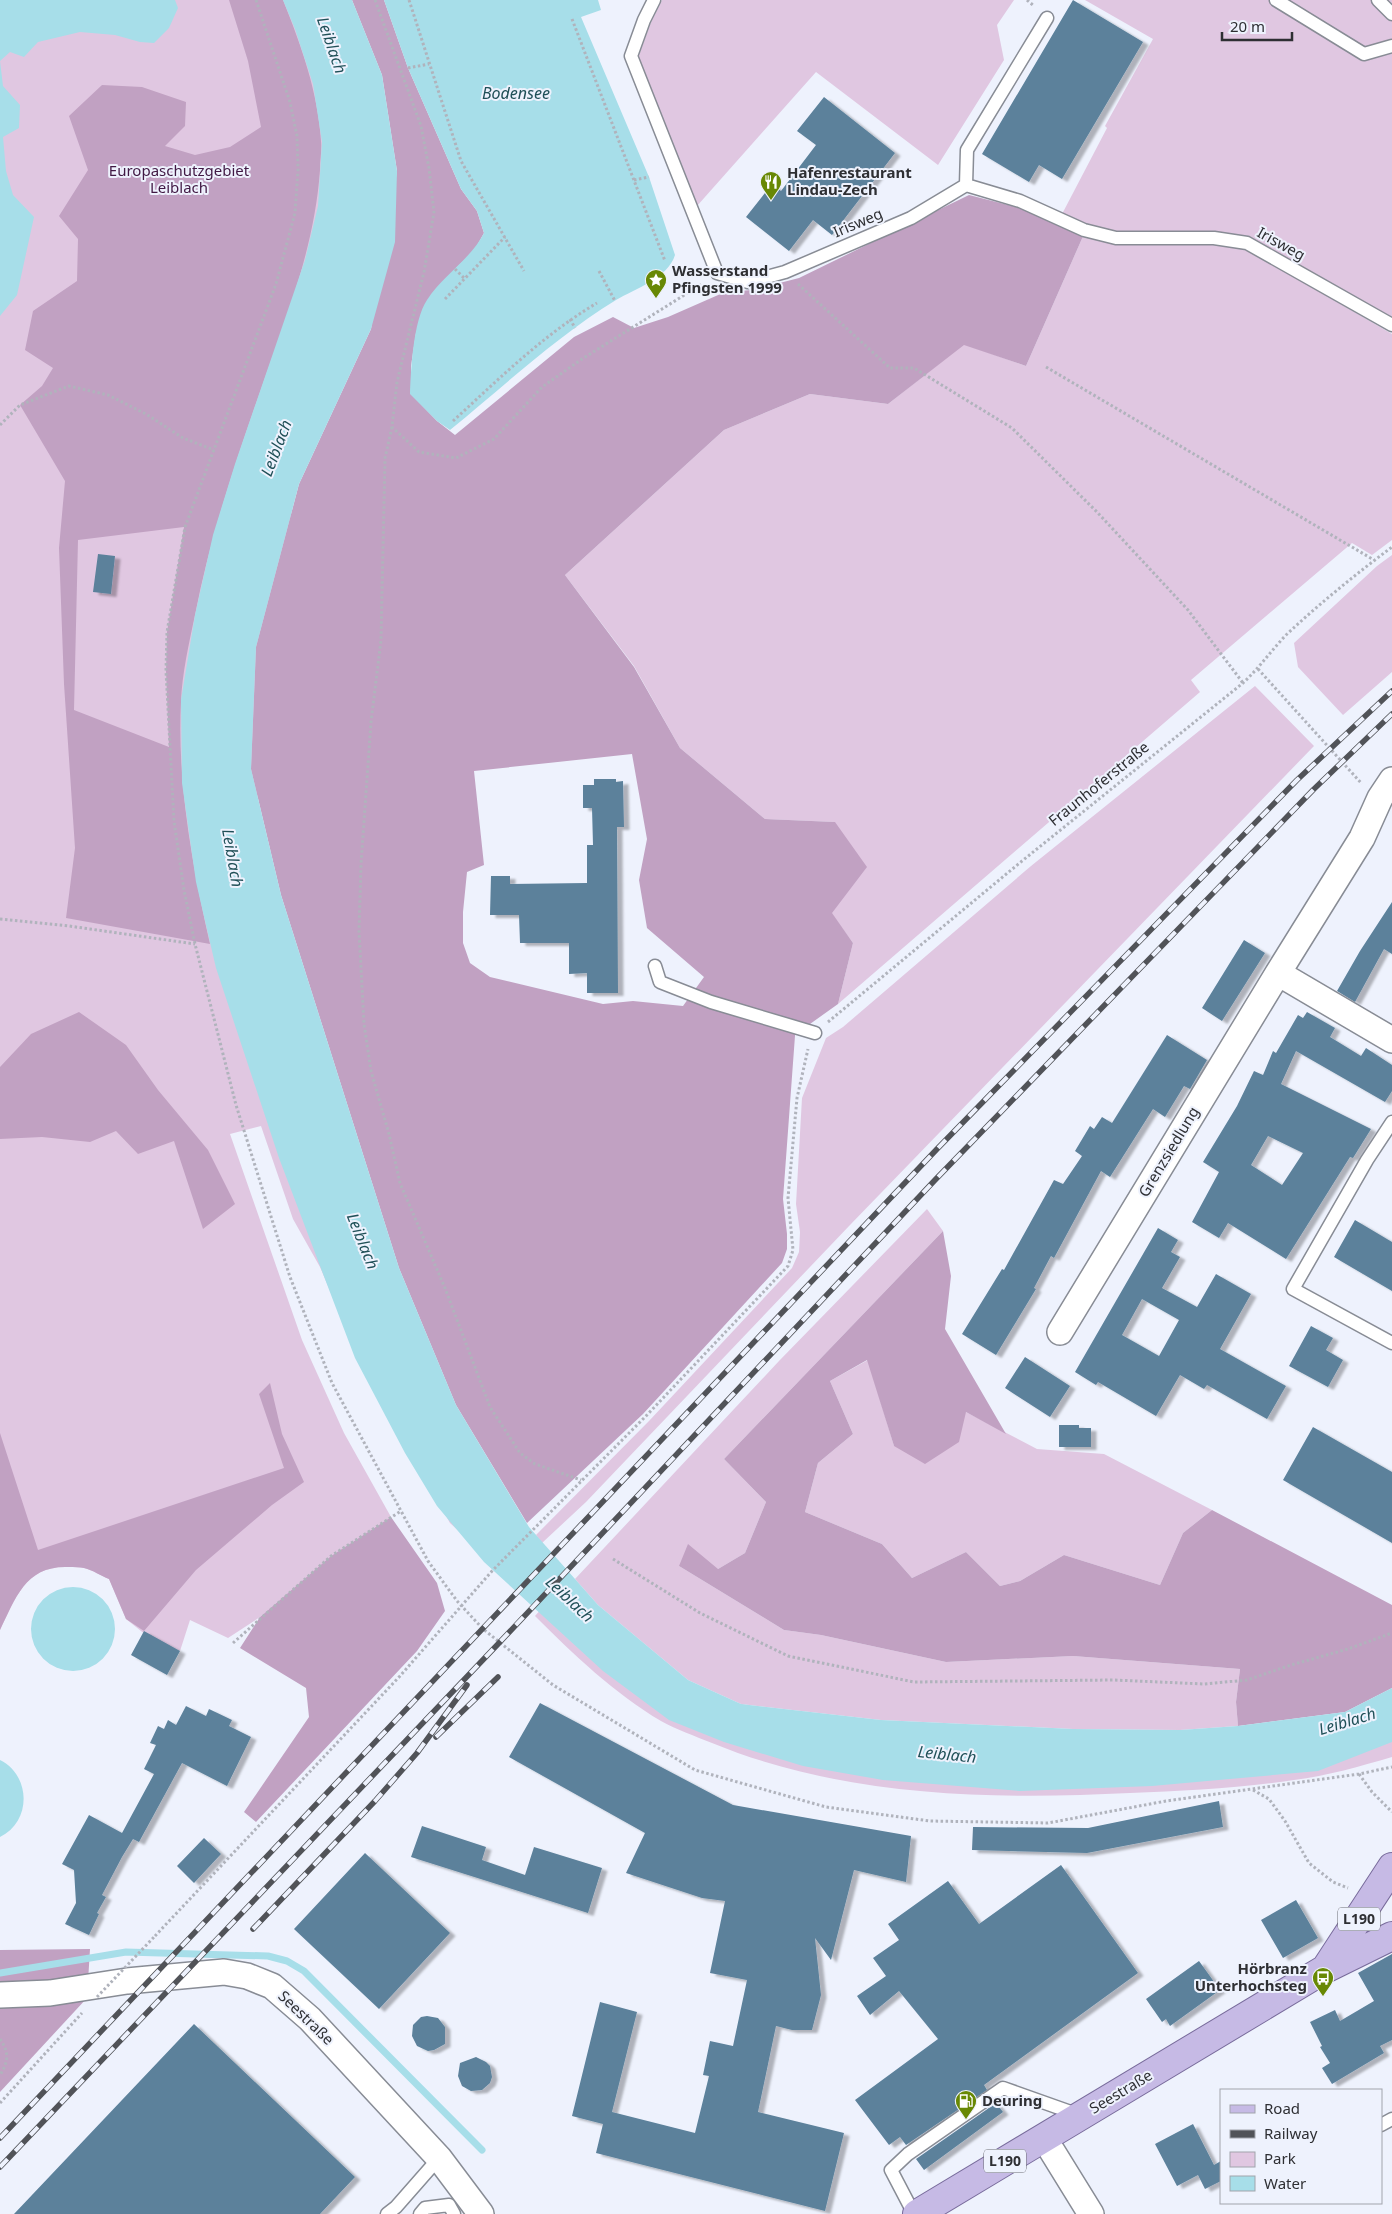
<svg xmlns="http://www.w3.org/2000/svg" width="1392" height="2214" font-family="'Noto Sans',sans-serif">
<defs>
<filter id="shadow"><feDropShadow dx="5.5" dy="3" stdDeviation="1" flood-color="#0004"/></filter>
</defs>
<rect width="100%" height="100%" fill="#eef2fd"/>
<path fill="#e0c7e1" d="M 0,0 L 316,0 L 343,76 L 246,894 L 500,1519 L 691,1694 L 1007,1758 L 1392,1709 L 1392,1757 C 1361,1766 1327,1776 1294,1780 C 1240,1788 1185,1791 1130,1793 C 990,1800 843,1797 712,1743 C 695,1736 677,1730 661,1721 C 614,1693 574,1655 535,1616 L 542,1608 L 450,1523 L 365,1373 L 320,1267 L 293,1219 L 261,1126 L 230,1134 L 302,1340 L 344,1433 L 391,1517 L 331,1556 L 260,1617 L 228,1638 L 190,1620 L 180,1651 L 146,1635 L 126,1619 L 109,1579 C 101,1576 93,1570 84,1568 C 80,1567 74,1567 69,1567 C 26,1565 16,1597 0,1630 Z
M 662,0 L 1014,0 L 997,25 L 1004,60 L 938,165 L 816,72 L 697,206 L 638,58 L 651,22 Z
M 1085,0 L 1392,0 L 1392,317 L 1262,246 L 1117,235 L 1061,216 L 1107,128 L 1105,126 L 1153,39 Z
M 1084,234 L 1215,242 L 1245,248 L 1392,334 L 1392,540 L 1372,555 L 1352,543 L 1191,680 L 1200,692 L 838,1004 L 853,943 L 831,913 L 835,822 L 765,819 L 680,748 L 634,666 L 565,575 L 724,430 L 810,394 L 888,404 L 964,344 L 1026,366 Z
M 1392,555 L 1392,672 L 1343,715 L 1298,667 L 1294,643 L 1377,566 Z
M 1255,686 L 1314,746 L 850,1225 L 586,1502 L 542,1543 L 536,1535 L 649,1421 L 792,1268 L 799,1252 L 800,1232 L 796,1204 L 802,1098 L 826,1038 L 843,1027 L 1031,866 Z
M 927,1209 L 943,1231 L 724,1459 L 766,1502 L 745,1553 L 718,1569 L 679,1566 L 784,1630 L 821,1635 L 946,1662 L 1073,1656 L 1240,1669 L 1236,1702 L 1238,1726 L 1180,1730 L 1073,1729 L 881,1720 L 741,1704 L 688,1680 L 598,1605 L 575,1579 L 779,1361 Z
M 868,1360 L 894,1446 L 966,1412 L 1037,1449 L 1104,1454 L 1212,1510 L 1183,1533 L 1160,1585 L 1064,1555 L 1020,1581 L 1000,1586 L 966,1552 L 912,1578 L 882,1544 L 805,1512 L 818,1463 L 853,1434 L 830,1381 Z"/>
<path fill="#c1a1c2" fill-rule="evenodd" d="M 229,0 L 283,0 C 301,45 318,92 321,141 C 322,150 320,160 320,170 C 315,241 291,306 267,372 C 239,452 211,532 195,615 C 189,643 182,674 181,702 C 177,783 192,864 210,944 L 66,918 L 75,848 L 64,684 L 59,548 L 65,481 L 20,405 L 42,386 L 53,368 L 25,350 L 33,311 L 77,281 L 78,239 L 59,216 L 88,170 L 69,116 L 102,85 L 142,87 L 186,102 L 185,126 L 165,146 L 195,155 L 230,147 L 261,127 L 248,61 ZM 184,527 L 167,632 L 166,671 L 169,747 L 74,710 L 78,540 Z
M 352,0 L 384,0 L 408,68 L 461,189 L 477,211 L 484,233 L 474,251 L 455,269 L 416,333 L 411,366 L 411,394 L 437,421 L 455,435 L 574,337 L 613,317 L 634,328 L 668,317 L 725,292 L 752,290 L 799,278 L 969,195 L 1016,207 L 1084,234 L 1026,366 L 964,345 L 888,404 L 810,394 L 724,430 L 565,575 L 634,667 L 680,748 L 765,819 L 835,822 L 867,867 L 832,913 L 853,943 L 838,1004 L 810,1024 L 796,1022 L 783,1199 L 787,1234 L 787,1249 L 782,1263 L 643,1414 L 527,1523 L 456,1405 L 399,1268 L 281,895 L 251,769 L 256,647 L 299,484 L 371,329 L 397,171 L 382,75 ZM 632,754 L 647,839 L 639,880 L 647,928 L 704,977 L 683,1006 L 633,1001 L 603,1004 L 490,977 L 470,963 L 463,943 L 463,912 L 467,872 L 484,865 L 474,771 Z
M 79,1012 L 126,1045 L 158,1090 L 208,1150 L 235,1204 L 203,1229 L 174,1141 L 138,1154 L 116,1131 L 90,1142 L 42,1137 L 0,1139 L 0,1067 L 31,1034 Z
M 943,1231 L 951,1276 L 945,1329 L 1006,1434 L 966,1412 L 959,1442 L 925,1464 L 894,1446 L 867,1360 L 830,1381 L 853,1434 L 818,1463 L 805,1512 L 882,1544 L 912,1578 L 966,1552 L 1000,1586 L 1020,1581 L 1064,1555 L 1160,1585 L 1183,1533 L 1212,1510 L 1392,1605 L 1392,1688 L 1345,1712 L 1238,1726 L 1236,1702 L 1240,1669 L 1073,1656 L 946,1662 L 821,1635 L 784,1630 L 679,1566 L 688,1544 L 718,1569 L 745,1553 L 766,1502 L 724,1459 Z
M 270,1383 L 282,1434 L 304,1482 L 272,1505 L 196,1570 L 144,1631 L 126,1619 L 109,1579 C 101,1576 93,1570 84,1568 C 80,1567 74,1567 69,1567 C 26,1565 16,1597 0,1630 L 0,1433 L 38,1550 L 284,1468 L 259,1394 Z
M 391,1517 L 437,1583 L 445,1611 L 417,1651 L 256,1822 L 244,1812 L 309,1717 L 306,1688 L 240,1648 L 260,1617 L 331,1556 Z
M 90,1949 L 87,1998 L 0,2092 L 0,1950 Z"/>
<path fill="#a7dee9" d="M 0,0 L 175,0 L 178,8 L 169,28 L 154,43 L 140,42 L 115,35 L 80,32 L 38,42 L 24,57 L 10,52 L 0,61 L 3,86 L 20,105 L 19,128 L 3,137 L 6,171 L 13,195 L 34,217 L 17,295 L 0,316 Z
M 283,0 L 352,0 L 382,75 L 397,171 L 395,242 L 371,329 L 299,484 L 256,647 L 251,769 L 281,895 L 399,1268 L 456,1405 L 529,1527 L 598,1605 L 688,1680 L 741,1704 L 881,1720 L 1073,1729 L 1180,1730 L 1238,1726 L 1345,1712 L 1392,1688 L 1392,1742 L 1318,1771 L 1152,1786 L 1020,1791 L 883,1780 L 803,1766 L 724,1742 L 669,1720 L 603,1671 L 484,1562 L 437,1506 L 405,1453 L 355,1358 L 279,1158 L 216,968 L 196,882 L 182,783 L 181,700 L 195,615 L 213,535 L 235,464 L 305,260 L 318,206 L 322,142 L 313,84 L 295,29 Z
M 384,0 L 598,0 L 601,10 L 581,17 L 649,177 L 675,255 C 668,278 635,289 616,300 C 556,337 504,386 450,430 L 437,421 L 410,394 C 411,370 413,321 427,300 C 443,275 470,260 484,233 L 477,211 L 461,189 L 408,68 Z
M31 1629a42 42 0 1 1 84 0a42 42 0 1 1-84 0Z
M 0,1760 C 31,1775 32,1822 0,1837 Z"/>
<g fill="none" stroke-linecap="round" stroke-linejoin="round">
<path stroke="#a7dee9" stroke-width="7" d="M 0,1973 L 126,1952 L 268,1956 L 287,1961 L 304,1971 L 482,2150"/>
</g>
<path fill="#5b819b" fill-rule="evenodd" filter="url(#shadow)" d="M 1073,0 L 1143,42 L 1062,179 L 1039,165 L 1029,182 L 982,154 Z
M 824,97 L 895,153 L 832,235 L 813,220 L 789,251 L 746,217 L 772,184 L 781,191 L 816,145 L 797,131 Z
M 98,554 L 115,556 L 111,594 L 93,592 Z
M 594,779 L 616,779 L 616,782 L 623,781 L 624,827 L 617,827 L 618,993 L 587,993 L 587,973 L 569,974 L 569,943 L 520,943 L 519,915 L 490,915 L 491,876 L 510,876 L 510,884 L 587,883 L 587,845 L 593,845 L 592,808 L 583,808 L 583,785 L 594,785 Z
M 1392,902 L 1392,954 L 1384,949 L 1355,1002 L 1337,991 L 1360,951 Z
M 1244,940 L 1265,953 L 1222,1021 L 1202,1008 Z
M 1307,1012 L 1335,1028 L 1330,1037 L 1361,1056 L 1366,1048 L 1392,1065 L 1392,1091 L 1385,1102 L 1296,1051 L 1281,1084 L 1371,1129 L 1353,1158 L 1350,1157 L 1286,1259 L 1228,1223 L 1219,1238 L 1192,1222 L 1219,1172 L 1203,1162 L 1237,1106 L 1254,1071 L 1263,1075 L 1273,1051 L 1276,1053 L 1298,1015 L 1303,1018 ZM 1268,1136 L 1303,1153 L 1282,1185 L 1251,1165 Z
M 1167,1035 L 1207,1060 L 1190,1089 L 1184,1086 L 1165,1117 L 1153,1109 L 1110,1177 L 1101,1171 L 1054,1258 L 1051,1256 L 1034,1288 L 1036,1289 L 996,1355 L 962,1334 L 1002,1269 L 1004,1270 L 1054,1180 L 1063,1184 L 1082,1156 L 1075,1151 L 1090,1126 L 1094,1129 L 1102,1117 L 1112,1123 Z
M 1355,1220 L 1392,1242 L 1392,1291 L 1334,1257 Z
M 1158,1228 L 1178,1240 L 1171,1252 L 1180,1257 L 1162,1288 L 1197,1307 L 1216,1274 L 1251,1294 L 1220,1349 L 1286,1386 L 1267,1419 L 1207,1385 L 1204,1389 L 1180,1375 L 1156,1416 L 1098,1382 L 1096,1385 L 1075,1372 ZM 1142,1299 L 1179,1320 L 1159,1356 L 1122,1335 Z
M 1311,1326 L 1333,1338 L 1326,1350 L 1343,1360 L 1328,1387 L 1289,1366 Z
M 1025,1357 L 1070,1386 L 1050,1417 L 1005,1388 Z
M 1059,1425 L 1079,1425 L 1079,1428 L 1091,1428 L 1091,1447 L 1059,1447 Z
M 1313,1427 L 1392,1472 L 1392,1543 L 1283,1480 Z
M 144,1631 L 180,1651 L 167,1675 L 131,1655 Z
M 540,1703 L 733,1805 L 911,1836 L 906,1882 L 854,1870 L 831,1960 L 815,1938 L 821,1995 L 812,2030 L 792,2030 L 776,2026 L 758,2112 L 844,2133 L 825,2211 L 596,2153 L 603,2124 L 572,2116 L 600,2002 L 637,2012 L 612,2112 L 695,2133 L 709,2076 L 703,2075 L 710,2041 L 733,2046 L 747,1980 L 710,1973 L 725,1901 L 702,1898 L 626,1873 L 645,1833 L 509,1757 Z
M 186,1706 L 206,1716 L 209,1709 L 232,1720 L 229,1726 L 251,1737 L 227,1786 L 182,1763 L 139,1842 L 133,1839 L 122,1857 L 102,1895 L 106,1897 L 97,1913 L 99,1914 L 89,1935 L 65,1924 L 76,1903 L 74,1870 L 62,1864 L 89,1815 L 122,1833 L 154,1774 L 144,1769 L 156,1745 L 150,1743 L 158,1726 L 164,1729 L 168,1720 L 176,1725 Z
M 1219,1801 L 1223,1827 L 1087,1853 L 972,1850 L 973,1827 L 1088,1828 Z
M 422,1826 L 486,1847 L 482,1860 L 525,1875 L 534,1847 L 602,1868 L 588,1913 L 411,1857 Z
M 204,1838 L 221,1854 L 194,1883 L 177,1866 Z
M 365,1853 L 450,1933 L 379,2009 L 294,1929 Z
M 1061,1865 L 1138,1973 L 984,2085 L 987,2090 L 906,2145 L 900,2137 L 889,2145 L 855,2100 L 938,2039 L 899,1991 L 870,2015 L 857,1996 L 886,1976 L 873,1958 L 899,1940 L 888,1924 L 948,1881 L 979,1924 Z
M 1296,1900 L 1318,1938 L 1283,1958 L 1261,1920 Z
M 1392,1954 L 1392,2040 L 1380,2046 L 1384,2053 L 1332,2084 L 1322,2068 L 1330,2063 L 1320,2047 L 1322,2046 L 1310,2022 L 1335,2010 L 1340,2021 L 1374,2001 L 1358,1973 Z
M 1199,1961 L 1220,1990 L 1170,2026 L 1166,2019 L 1162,2022 L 1146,1999 Z
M 427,2016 L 438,2018 L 445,2027 L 445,2044 L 434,2050 L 428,2051 L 417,2046 L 412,2036 L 413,2025 L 421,2017 Z
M 194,2024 L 355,2177 L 320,2214 L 14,2214 Z
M 476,2057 L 486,2062 L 490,2066 L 492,2077 L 490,2083 L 482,2090 L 471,2091 L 462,2086 L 458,2076 L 460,2063 Z
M 996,2103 L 1003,2112 L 924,2170 L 916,2159 Z
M 1193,2124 L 1214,2165 L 1221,2161 L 1221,2181 L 1205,2189 L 1198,2175 L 1177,2186 L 1155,2144 Z"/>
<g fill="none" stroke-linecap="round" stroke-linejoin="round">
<g stroke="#888c95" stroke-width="15">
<path id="lane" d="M 654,0 L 644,20 L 631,56 L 717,273 L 748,282 L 785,272 L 911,218 L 966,185 L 1020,201 L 1084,230 L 1116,238 L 1214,238 L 1247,243 L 1392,325
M 1276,0 L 1364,54 L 1392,46
M 1378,0 L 1392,14
M 966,185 L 967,150 L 1047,18
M 655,966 L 660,982 L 711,1002 L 815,1033
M 1392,1122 L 1367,1160 L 1293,1289 L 1392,1343
M 1381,2125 L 1392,2119
M 387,2214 L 396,2207 L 439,2158
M 420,2214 L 425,2208 L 449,2205 L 454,2214
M 914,2214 L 891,2170 L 908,2154 L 1003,2088 L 1079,2115"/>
</g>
<g stroke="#888c95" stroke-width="28">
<path id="street" d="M 1392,780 L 1380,798 L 1362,838 L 1278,973 L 1392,1040
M 1060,1332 L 1278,973
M 0,1995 L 50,1993 L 127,1981 L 224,1972 L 247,1976 L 272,1986 L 310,2019 L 439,2158 L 481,2214
M 1044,2138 L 1091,2214"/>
</g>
<g stroke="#786b9b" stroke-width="30">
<path id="primary" d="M 1326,1968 L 1392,1867
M 917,2214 L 1325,1969 L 1392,1936"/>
</g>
<path stroke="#b0b3bc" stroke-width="3" stroke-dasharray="2.5 2.5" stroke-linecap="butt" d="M 256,0 L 290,102 L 297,136 L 298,170 L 295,213 L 276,284 L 185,527 L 167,632 L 166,671 L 174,821 L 184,890 L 195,944 L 236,1105 L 290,1277 L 332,1383 L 428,1561 L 457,1601 L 483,1629 L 553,1685 L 695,1770 L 826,1807 L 930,1821 L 1048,1823 L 1166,1801 L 1359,1774 L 1392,1767
M 375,0 L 421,126 L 429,168 L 434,212 L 424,272 L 397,382 L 392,427 L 419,452 L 456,458 L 494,439 L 542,387 L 582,359 L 702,284
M 409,0 L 461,161 L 524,271
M 1027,0 L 1034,6
M 572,19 L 665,261
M 408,68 L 429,64
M 634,180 L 649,177
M 455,269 L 464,278
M 599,271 L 615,301
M 798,284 L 890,368 L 914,368 L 1012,428 L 1097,512 L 1188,610 L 1243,683
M 445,299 L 505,237
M 570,319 L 575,328
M 1046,367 L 1374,560
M 453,421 C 499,379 543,335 597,303
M 0,425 L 20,405 L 69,386 L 108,395 L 146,414 L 183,438 L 214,450
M 392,427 L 385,458 L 381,640 L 371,722 L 361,864 L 359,931 L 364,1024 L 371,1071 L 389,1134 L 400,1183 L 445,1288 L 490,1407 L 520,1453 L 535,1464 L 581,1480
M 1258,669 L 1362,784
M 0,919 L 69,926 L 195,944
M 828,1022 L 1022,861 L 1243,683 C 1259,668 1271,651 1286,635 C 1319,604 1356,574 1392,547
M 613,1559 L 700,1613 L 788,1656 L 914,1682 L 1114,1680 L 1204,1684 L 1247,1680 L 1291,1665 L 1348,1649 L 1392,1633
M 233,1643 L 331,1556 L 401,1511
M 1359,1774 L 1372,1792 L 1392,1812
M 1253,1790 L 1269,1799 L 1285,1821 L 1309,1863 L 1333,1882 L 1348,1888
M 155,1936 L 400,1676 L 492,1571 L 646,1416 L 788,1266 L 793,1250 L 788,1198 L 797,1098 L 808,1049
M 0,2039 C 9,2052 9,2061 0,2075
M 0,2103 L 82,2013"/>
<use href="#lane" stroke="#fff" stroke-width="12"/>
<use href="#street" stroke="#fff" stroke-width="25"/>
<use href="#primary" stroke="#c6bae5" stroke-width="28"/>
<g stroke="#515358" stroke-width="5.5">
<path id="rail" d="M 436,1737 L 498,1677
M 253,1929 L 375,1801 L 417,1753 L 467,1685
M 0,2138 L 937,1149 L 1297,780 L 1392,691
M 0,2167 L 499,1643 L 935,1180 L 1314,789 L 1392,714"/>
</g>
<use href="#rail" stroke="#eef2fd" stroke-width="4" stroke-dasharray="11" stroke-linecap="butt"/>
<path stroke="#b0b3bc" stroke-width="3" stroke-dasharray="2.5 2.5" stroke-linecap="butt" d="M 97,1997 L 155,1936"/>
</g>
<defs>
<g id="restaurant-pin" transform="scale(1.125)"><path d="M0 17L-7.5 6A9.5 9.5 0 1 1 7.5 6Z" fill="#688804" stroke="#eef2fd"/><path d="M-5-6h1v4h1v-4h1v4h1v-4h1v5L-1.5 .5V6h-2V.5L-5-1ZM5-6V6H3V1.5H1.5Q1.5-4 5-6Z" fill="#fff"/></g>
<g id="sight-pin" transform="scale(1.125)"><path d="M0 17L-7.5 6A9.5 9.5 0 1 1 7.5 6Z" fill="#688804" stroke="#eef2fd"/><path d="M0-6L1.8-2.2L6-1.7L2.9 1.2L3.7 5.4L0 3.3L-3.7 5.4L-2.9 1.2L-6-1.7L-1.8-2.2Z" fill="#fff"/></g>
<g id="bus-pin" transform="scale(1.125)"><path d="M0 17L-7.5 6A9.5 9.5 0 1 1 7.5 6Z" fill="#688804" stroke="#eef2fd"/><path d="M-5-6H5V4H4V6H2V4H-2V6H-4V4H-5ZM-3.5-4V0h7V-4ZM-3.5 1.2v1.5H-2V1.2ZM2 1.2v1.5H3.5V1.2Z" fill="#fff"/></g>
<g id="fuel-pin" transform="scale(1.125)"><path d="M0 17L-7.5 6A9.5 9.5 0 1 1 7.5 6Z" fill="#688804" stroke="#eef2fd"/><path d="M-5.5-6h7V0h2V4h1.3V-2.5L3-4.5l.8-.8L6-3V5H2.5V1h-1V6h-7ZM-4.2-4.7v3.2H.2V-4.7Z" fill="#fff"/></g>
</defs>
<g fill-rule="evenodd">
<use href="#restaurant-pin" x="771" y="182"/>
<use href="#sight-pin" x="656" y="280"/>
<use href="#bus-pin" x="1323" y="1978"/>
<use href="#fuel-pin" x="966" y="2101"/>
</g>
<g text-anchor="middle" stroke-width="4" stroke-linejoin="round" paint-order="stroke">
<g fill="#eef2fd" stroke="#686a70" stroke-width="1">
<rect x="1338" y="1907.5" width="42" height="23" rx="4"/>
<rect x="984" y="2149.5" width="42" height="23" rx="4"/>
</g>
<g font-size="14" font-weight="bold" fill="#2e2f33">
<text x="1359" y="1924">L190</text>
<text x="1005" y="2166">L190</text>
</g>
<g font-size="15" fill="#411944" stroke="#eef2fd">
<text x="179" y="176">Europaschutzgebiet<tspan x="179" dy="17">Leiblach</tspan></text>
</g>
<g font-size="15" font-weight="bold" fill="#2e2f33" stroke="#eef2fd" text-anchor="start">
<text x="787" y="178">Hafenrestaurant<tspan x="787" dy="17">Lindau-Zech</tspan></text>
<text x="672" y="276">Wasserstand<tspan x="672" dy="17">Pfingsten 1999</tspan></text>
<text x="1307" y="1974" text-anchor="end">Hörbranz<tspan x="1307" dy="17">Unterhochsteg</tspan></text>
<text x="982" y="2106">Deuring</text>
</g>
<g font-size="15" fill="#2e2f33" stroke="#eef2fd">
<text transform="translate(858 223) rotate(-23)" y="5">Irisweg</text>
<text transform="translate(1281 244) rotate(29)" y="5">Irisweg</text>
<text transform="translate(1099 784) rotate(-39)" y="5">Fraunhoferstraße</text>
<text transform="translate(1169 1152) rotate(-59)" y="5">Grenzsiedlung</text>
<text transform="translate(306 2018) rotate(44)" y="5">Seestraße</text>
<text transform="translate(1121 2092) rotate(-31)" y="5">Seestraße</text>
</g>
<g font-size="16" font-style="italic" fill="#205058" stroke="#eef2fd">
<text transform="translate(332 45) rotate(71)" y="6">Leiblach</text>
<text x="516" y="99">Bodensee</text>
<text transform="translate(276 448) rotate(-69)" y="6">Leiblach</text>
<text transform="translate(233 858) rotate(80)" y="6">Leiblach</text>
<text transform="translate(363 1241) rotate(68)" y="6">Leiblach</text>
<text transform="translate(570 1599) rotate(43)" y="6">Leiblach</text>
<text transform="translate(1347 1721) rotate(-17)" y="6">Leiblach</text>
<text transform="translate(947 1754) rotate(6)" y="6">Leiblach</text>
</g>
</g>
<rect x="1220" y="2089" width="162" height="115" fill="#eef2fd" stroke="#a1a4ac"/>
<rect x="1230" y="2105" width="25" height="8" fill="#c6bae5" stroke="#a1a4ac"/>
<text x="1264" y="2114" font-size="15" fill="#2e2f33">Road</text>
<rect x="1230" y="2130" width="25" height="8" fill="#515358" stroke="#a1a4ac"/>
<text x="1264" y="2139" font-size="15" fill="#2e2f33">Railway</text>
<rect x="1230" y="2152" width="25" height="15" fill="#e0c7e1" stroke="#a1a4ac"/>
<text x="1264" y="2164" font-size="15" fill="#2e2f33">Park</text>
<rect x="1230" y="2176" width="25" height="15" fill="#a7dee9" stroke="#a1a4ac"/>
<text x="1264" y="2189" font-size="15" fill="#2e2f33">Water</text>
<path d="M1222 32v8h70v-8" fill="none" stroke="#2e2f33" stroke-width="2.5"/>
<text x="1230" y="32" font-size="15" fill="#2e2f33" stroke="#eef2fd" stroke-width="4" paint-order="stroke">20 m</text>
</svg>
